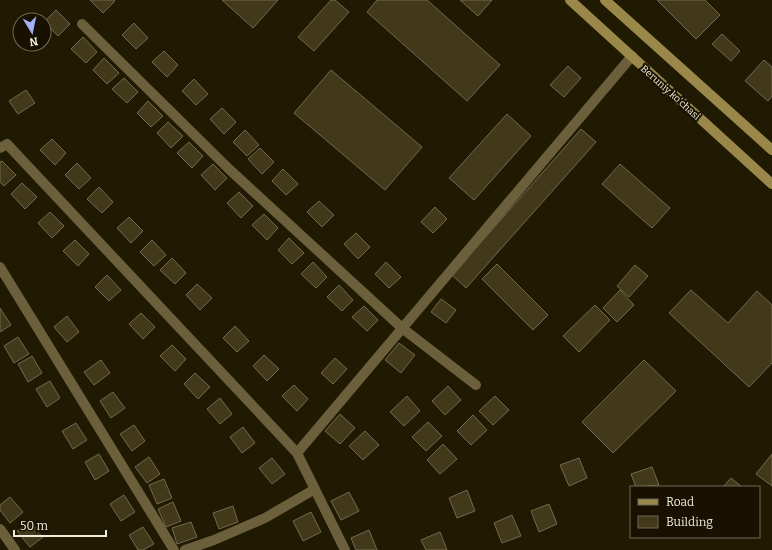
<svg xmlns="http://www.w3.org/2000/svg" width="772" height="550" font-family="Bitter,serif">
<rect width="100%" height="100%" fill="#211a03"/>
<path fill="#42391a" stroke="#726a50" d="M 90,0 L 113,0 L 115,1 L 103,13 Z
M 222,0 L 278,0 L 253,28 Z
M 331,0 L 335,0 L 349,12 L 314,51 L 298,37 Z
M 377,0 L 427,0 L 500,65 L 467,101 L 367,12 Z
M 460,0 L 492,0 L 478,16 Z
M 657,0 L 705,0 L 720,15 L 696,39 Z
M 56,10 L 70,24 L 58,36 L 44,22 Z
M 134,23 L 148,38 L 136,49 L 122,35 Z
M 722,34 L 740,51 L 731,61 L 712,44 Z
M 83,37 L 97,52 L 86,63 L 71,49 Z
M 164,51 L 178,65 L 167,77 L 152,62 Z
M 104,58 L 119,73 L 107,84 L 93,70 Z
M 764,60 L 772,67 L 772,96 L 768,101 L 745,81 Z
M 568,66 L 581,78 L 564,97 L 550,85 Z
M 331,70 L 422,147 L 385,190 L 294,113 Z
M 124,78 L 138,92 L 127,103 L 112,89 Z
M 194,79 L 208,94 L 196,105 L 182,91 Z
M 26,90 L 35,103 L 18,114 L 9,101 Z
M 148,101 L 163,116 L 151,127 L 137,113 Z
M 222,108 L 236,122 L 224,134 L 210,119 Z
M 507,114 L 531,136 L 474,200 L 449,178 Z
M 168,122 L 183,136 L 171,148 L 157,133 Z
M 581,129 L 596,142 L 466,288 L 452,275 Z
M 245,130 L 259,145 L 247,156 L 233,142 Z
M 52,139 L 66,153 L 55,165 L 40,150 Z
M 189,142 L 203,156 L 192,168 L 177,153 Z
M 260,148 L 274,162 L 262,174 L 248,159 Z
M 2,161 L 16,175 L 4,186 L 0,182 L 0,162 Z
M 77,163 L 91,178 L 79,189 L 65,175 Z
M 213,164 L 227,178 L 215,190 L 201,175 Z
M 620,164 L 670,208 L 652,228 L 602,184 Z
M 283,169 L 298,184 L 286,195 L 272,181 Z
M 22,183 L 37,197 L 25,209 L 11,194 Z
M 99,187 L 113,202 L 102,213 L 87,199 Z
M 239,192 L 253,206 L 241,218 L 227,203 Z
M 319,201 L 334,215 L 322,227 L 307,212 Z
M 435,207 L 447,219 L 433,233 L 421,222 Z
M 50,212 L 64,226 L 52,238 L 38,223 Z
M 264,214 L 278,228 L 267,240 L 252,225 Z
M 129,217 L 143,231 L 131,243 L 117,228 Z
M 356,233 L 370,247 L 358,259 L 344,244 Z
M 289,238 L 304,253 L 292,264 L 278,250 Z
M 75,240 L 89,254 L 78,266 L 63,251 Z
M 152,240 L 166,255 L 154,266 L 140,252 Z
M 172,258 L 186,273 L 175,284 L 160,270 Z
M 313,262 L 327,277 L 316,288 L 301,274 Z
M 386,262 L 401,277 L 389,288 L 375,274 Z
M 497,264 L 548,315 L 533,330 L 482,279 Z
M 635,265 L 648,276 L 629,297 L 617,286 Z
M 107,275 L 121,290 L 109,301 L 95,287 Z
M 197,284 L 212,298 L 200,310 L 186,295 Z
M 339,285 L 353,300 L 342,311 L 327,297 Z
M 620,290 L 634,305 L 617,322 L 603,308 Z
M 691,290 L 728,323 L 757,291 L 772,305 L 772,363 L 749,387 L 669,313 Z
M 441,299 L 456,310 L 446,323 L 431,312 Z
M 595,305 L 610,320 L 579,352 L 563,336 Z
M 364,306 L 378,320 L 367,331 L 352,317 Z
M 0,308 L 11,325 L 0,332 Z
M 141,313 L 155,327 L 143,339 L 129,324 Z
M 67,316 L 79,332 L 67,342 L 54,327 Z
M 235,326 L 249,341 L 237,352 L 223,338 Z
M 18,337 L 29,354 L 14,363 L 4,346 Z
M 399,343 L 415,355 L 401,373 L 385,360 Z
M 172,345 L 186,359 L 175,371 L 160,356 Z
M 264,355 L 279,369 L 267,381 L 253,366 Z
M 32,356 L 42,373 L 28,382 L 18,364 Z
M 335,358 L 347,369 L 333,384 L 321,373 Z
M 101,360 L 110,373 L 94,385 L 84,372 Z
M 644,360 L 676,391 L 613,453 L 582,422 Z
M 195,373 L 210,387 L 198,399 L 184,384 Z
M 50,381 L 60,398 L 47,407 L 36,389 Z
M 294,385 L 308,399 L 297,411 L 282,396 Z
M 448,386 L 461,400 L 445,415 L 432,401 Z
M 113,392 L 125,408 L 111,418 L 100,401 Z
M 407,396 L 420,411 L 404,426 L 390,412 Z
M 495,396 L 509,410 L 493,425 L 479,411 Z
M 220,398 L 232,414 L 220,424 L 207,409 Z
M 340,414 L 355,428 L 340,444 L 325,431 Z
M 473,415 L 487,430 L 471,445 L 457,431 Z
M 428,422 L 442,436 L 426,451 L 412,437 Z
M 76,423 L 87,440 L 73,449 L 62,431 Z
M 134,425 L 145,441 L 132,451 L 120,434 Z
M 243,427 L 255,443 L 242,453 L 230,437 Z
M 365,431 L 379,445 L 363,460 L 349,446 Z
M 443,444 L 457,459 L 440,474 L 427,460 Z
M 99,454 L 109,471 L 95,480 L 85,462 Z
M 772,454 L 772,486 L 756,474 Z
M 149,457 L 160,474 L 147,483 L 135,467 Z
M 272,458 L 285,474 L 272,484 L 259,468 Z
M 579,458 L 587,478 L 569,486 L 560,465 Z
M 652,467 L 659,485 L 636,487 L 631,474 Z
M 731,478 L 742,487 L 723,487 Z
M 164,479 L 172,498 L 157,504 L 149,485 Z
M 467,490 L 475,511 L 457,518 L 449,498 Z
M 349,492 L 359,511 L 341,520 L 331,501 Z
M 124,495 L 135,512 L 121,521 L 110,504 Z
M 10,497 L 23,512 L 10,523 L 0,510 L 0,505 Z
M 173,502 L 181,521 L 166,527 L 158,509 Z
M 549,504 L 557,524 L 539,532 L 531,511 Z
M 233,506 L 238,522 L 219,529 L 213,513 Z
M 311,512 L 321,532 L 303,541 L 293,521 Z
M 512,515 L 521,536 L 502,543 L 494,523 Z
M 30,521 L 43,537 L 30,547 L 17,531 Z
M 191,522 L 197,537 L 177,544 L 172,528 Z
M 143,527 L 154,544 L 143,550 L 138,550 L 129,535 Z
M 369,530 L 377,550 L 356,550 L 351,538 Z
M 440,532 L 447,550 L 426,550 L 421,540 Z"/>
<g fill="none" stroke-linecap="round" stroke-linejoin="round">
<path stroke="#6b603b" stroke-width="10" d="M 82,24 L 230,170 L 402,328 L 476,385
M 0,148 L 7,144 L 297,453 L 345,550
M 0,267 L 174,550
M 297,453 L 632,56
M 0,529 L 15,550
M 185,550 L 214,540 L 265,518 L 315,489"/>
<path stroke="#99884a" stroke-width="10" d="M 570,0 L 772,184
M 605,0 L 772,150"/>
</g>
<g text-anchor="middle" stroke-width="4" stroke-linejoin="round" paint-order="stroke">
<g font-size="10" fill="#f0ecdd" stroke="#181100">
<text transform="translate(671 92) rotate(42)" y="4">Beruniy ko'chasi</text>
</g>
</g>
<rect x="630" y="486" width="130" height="52" fill="#181100" stroke="#6e6958"/>
<rect x="638" y="499" width="20" height="6" fill="#99884a" stroke="#6e6958"/>
<text x="666" y="506" font-size="12" fill="#f0ecdd">Road</text>
<rect x="638" y="516" width="20" height="12" fill="#42391a" stroke="#6e6958"/>
<text x="666" y="526" font-size="12" fill="#f0ecdd">Building</text>
<g transform="translate(32 32) rotate(170)"><circle r="19" fill="#181100" stroke="#6e6958"/>
<path d="M0-3L7 15L0 10L-7 15Z" fill="#a2b2fd"/>
<text y="-6" font-size="11" font-weight="bold" text-anchor="middle" fill="#f0ecdd">N</text>
</g>
<path d="M14 530v6h92v-6" fill="none" stroke="#f0ecdd" stroke-width="2"/>
<text x="20" y="530" font-size="12" fill="#f0ecdd" stroke="#181100" stroke-width="3" paint-order="stroke">50 m</text>
</svg>
